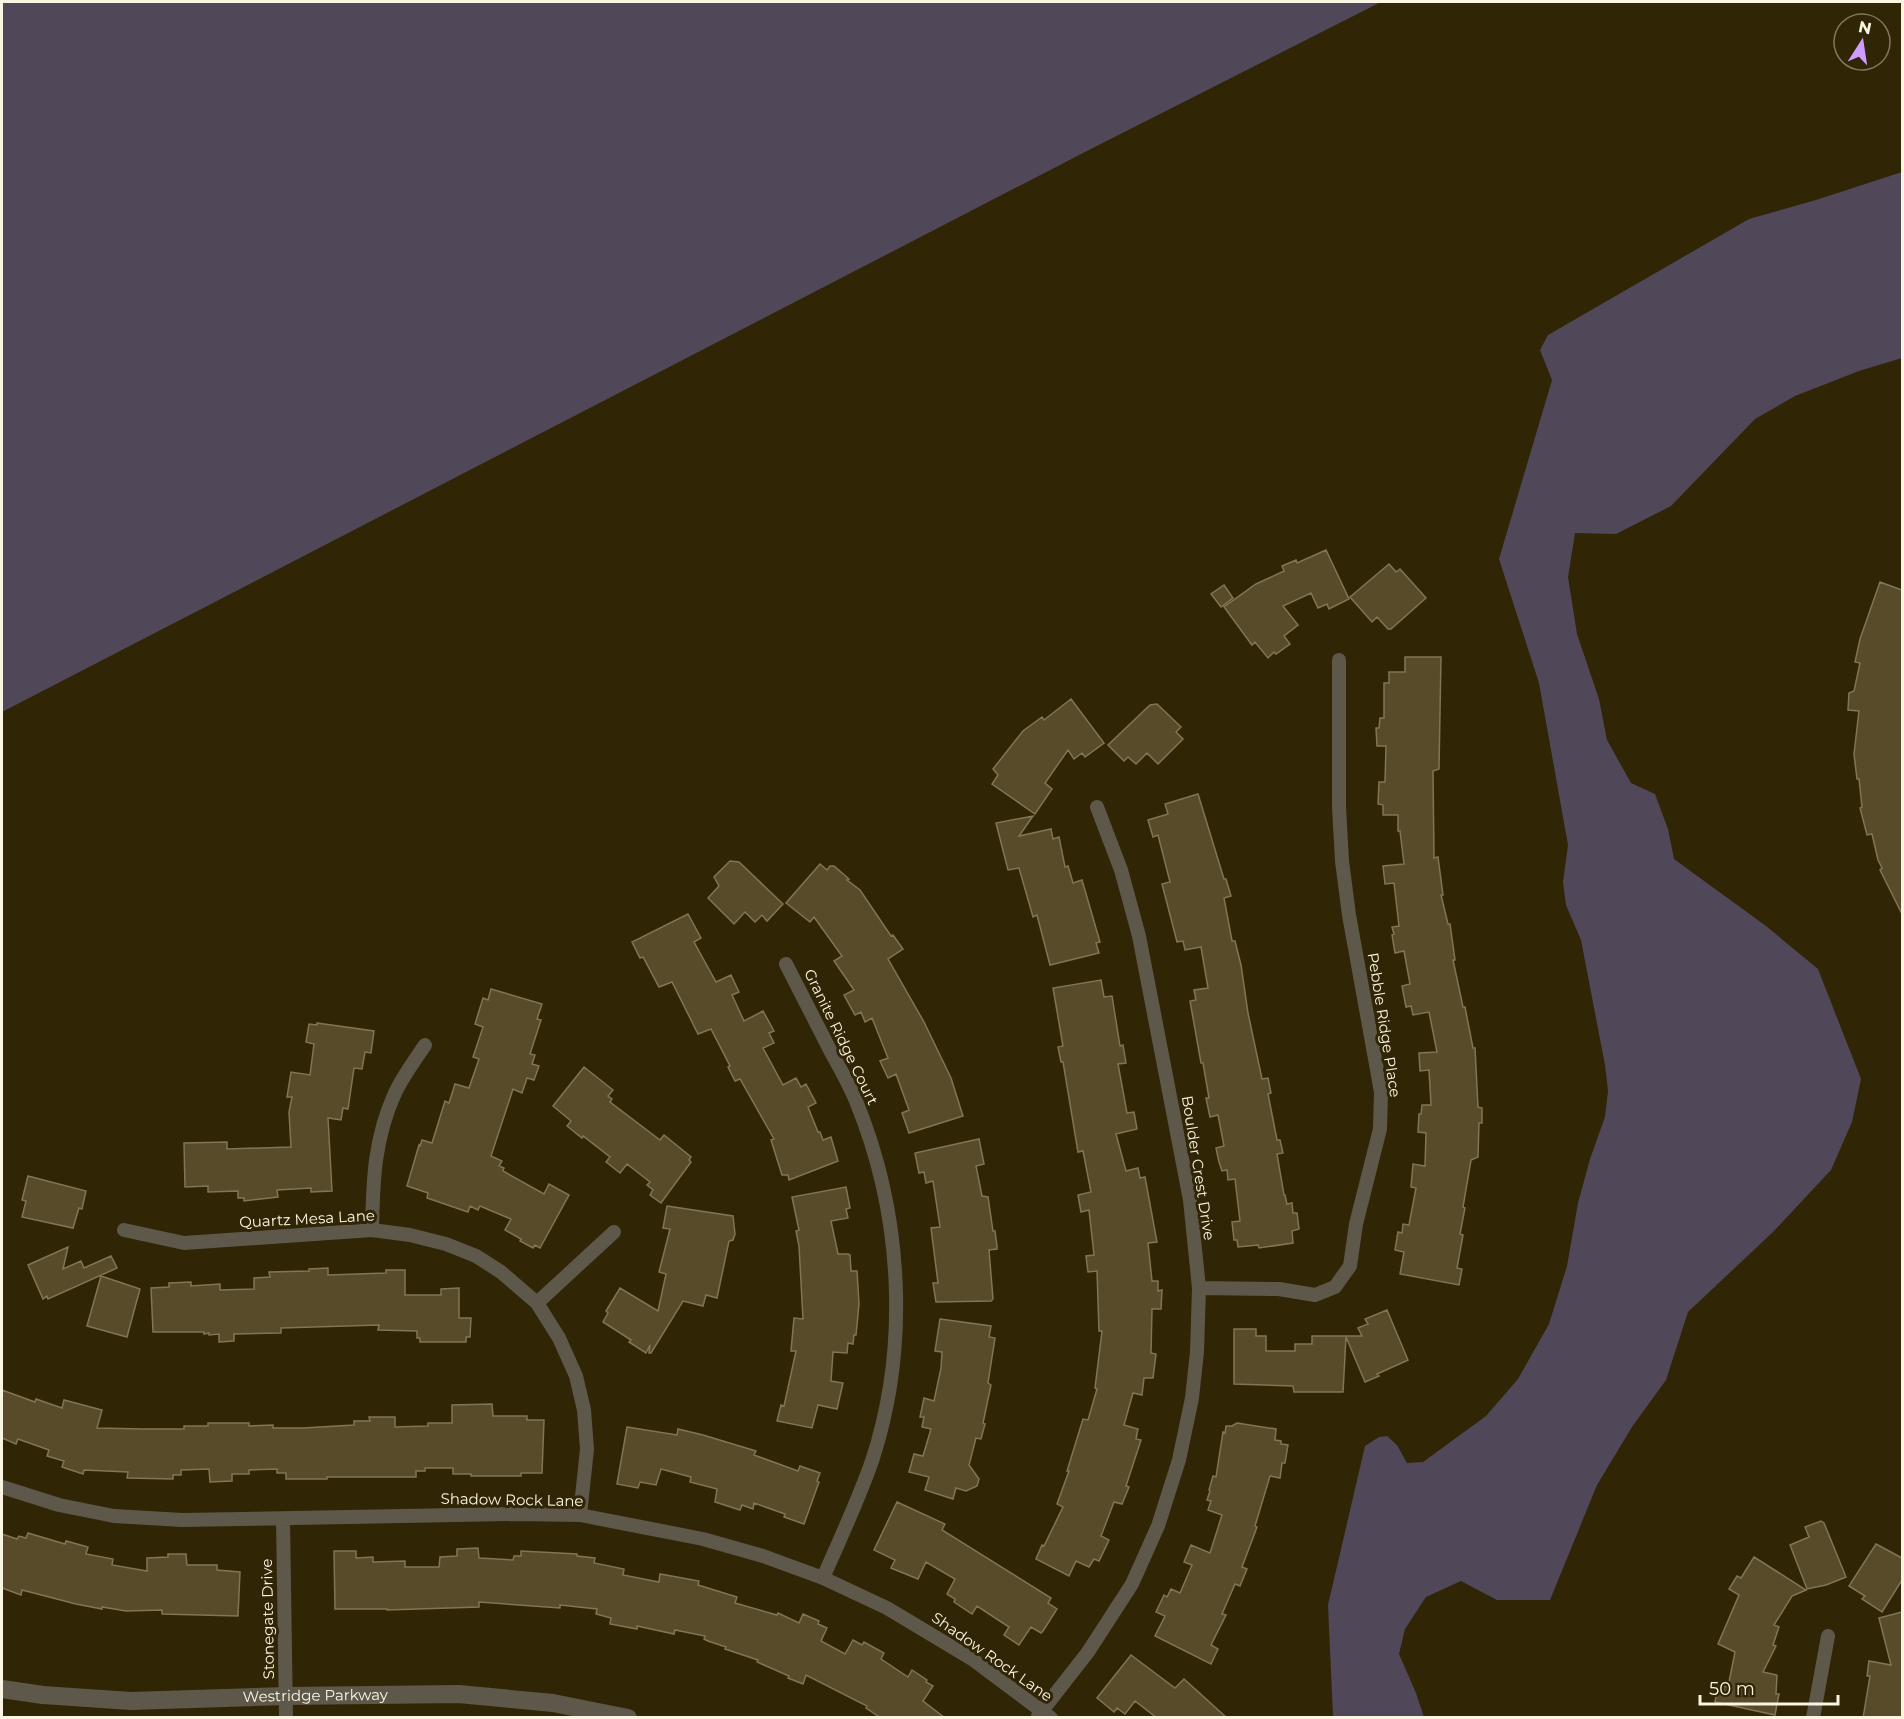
<svg xmlns="http://www.w3.org/2000/svg" width="1904" height="1719" font-family="Montserrat,sans-serif">
<rect width="100%" height="100%" fill="#302505"/>
<path fill="#504759" d="M 2,2 L 1381,2 L 1083,153 L 2,712 Z
M 1902,172 L 1902,358 L 1859,371 L 1795,396 L 1755,419 L 1671,506 L 1616,534 L 1575,533 L 1568,577 L 1577,634 L 1599,699 L 1607,740 L 1631,783 L 1655,794 L 1668,829 L 1674,859 L 1766,926 L 1818,969 L 1861,1079 L 1852,1122 L 1831,1170 L 1773,1232 L 1688,1312 L 1666,1380 L 1632,1427 L 1597,1485 L 1550,1600 L 1497,1600 L 1461,1581 L 1426,1597 L 1405,1629 L 1399,1654 L 1416,1693 L 1424,1717 L 1333,1717 L 1328,1605 L 1365,1446 L 1379,1437 L 1387,1436 L 1397,1445 L 1407,1463 L 1423,1462 L 1486,1416 L 1518,1379 L 1549,1324 L 1567,1266 L 1578,1203 L 1590,1159 L 1605,1117 L 1608,1091 L 1605,1065 L 1581,940 L 1566,905 L 1563,882 L 1568,845 L 1539,683 L 1499,559 L 1552,380 L 1540,350 L 1548,335 L 1749,219 L 1816,200 Z"/>
<path fill="#574b29" stroke="#817555" stroke-width="1.5" d="M 1326,550 L 1349,599 L 1329,609 L 1327,604 L 1318,608 L 1311,593 L 1283,606 L 1298,625 L 1284,636 L 1290,644 L 1276,654 L 1274,652 L 1268,658 L 1255,642 L 1252,645 L 1224,607 L 1256,584 L 1284,571 L 1282,566 L 1296,560 L 1297,563 Z
M 1389,564 L 1396,572 L 1400,569 L 1426,598 L 1391,629 L 1388,629 L 1377,617 L 1372,622 L 1350,597 Z
M 1880,582 L 1902,590 L 1902,914 L 1880,870 L 1882,868 L 1878,860 L 1872,834 L 1867,835 L 1860,808 L 1862,807 L 1859,779 L 1857,779 L 1854,754 L 1859,711 L 1848,710 L 1849,693 L 1854,691 L 1860,663 L 1855,662 L 1860,639 Z
M 1224,585 L 1233,598 L 1221,607 L 1211,594 Z
M 1405,657 L 1441,657 L 1439,769 L 1433,771 L 1434,858 L 1438,857 L 1443,895 L 1441,895 L 1448,924 L 1450,924 L 1455,960 L 1453,960 L 1463,1007 L 1465,1007 L 1473,1048 L 1475,1048 L 1478,1107 L 1482,1108 L 1482,1123 L 1479,1123 L 1478,1157 L 1471,1160 L 1463,1207 L 1465,1208 L 1460,1234 L 1463,1235 L 1457,1268 L 1462,1269 L 1459,1285 L 1400,1274 L 1404,1252 L 1395,1250 L 1398,1232 L 1402,1233 L 1403,1224 L 1409,1225 L 1416,1188 L 1411,1187 L 1413,1164 L 1425,1166 L 1426,1133 L 1418,1132 L 1419,1114 L 1421,1114 L 1422,1105 L 1431,1105 L 1429,1070 L 1420,1071 L 1419,1053 L 1437,1052 L 1429,1012 L 1413,1015 L 1411,1006 L 1406,1007 L 1402,986 L 1410,984 L 1404,951 L 1395,953 L 1392,935 L 1394,934 L 1392,927 L 1399,926 L 1394,883 L 1385,884 L 1383,866 L 1404,864 L 1400,831 L 1398,831 L 1398,815 L 1383,815 L 1383,805 L 1378,804 L 1379,782 L 1385,782 L 1386,746 L 1377,746 L 1376,728 L 1379,728 L 1380,718 L 1384,718 L 1384,683 L 1389,683 L 1389,672 L 1405,672 Z
M 1071,699 L 1104,743 L 1085,757 L 1082,753 L 1074,759 L 1068,750 L 1045,783 L 1052,789 L 1035,814 L 992,784 L 998,775 L 993,769 L 1023,731 L 1042,717 L 1044,720 Z
M 1157,704 L 1181,727 L 1176,732 L 1183,739 L 1158,764 L 1147,753 L 1136,764 L 1128,757 L 1124,761 L 1108,745 L 1150,705 Z
M 1198,794 L 1224,879 L 1226,879 L 1231,896 L 1224,898 L 1232,941 L 1235,941 L 1241,965 L 1248,1013 L 1262,1079 L 1268,1078 L 1271,1093 L 1268,1094 L 1277,1140 L 1280,1140 L 1283,1153 L 1277,1154 L 1284,1195 L 1285,1195 L 1287,1204 L 1292,1203 L 1293,1213 L 1297,1213 L 1299,1229 L 1292,1231 L 1293,1243 L 1259,1248 L 1258,1245 L 1238,1247 L 1237,1240 L 1234,1240 L 1232,1222 L 1240,1221 L 1235,1179 L 1228,1180 L 1227,1170 L 1222,1171 L 1219,1162 L 1216,1148 L 1224,1146 L 1218,1115 L 1210,1117 L 1206,1098 L 1209,1098 L 1203,1063 L 1201,1063 L 1190,1001 L 1196,1000 L 1194,990 L 1208,988 L 1201,947 L 1185,950 L 1183,941 L 1177,942 L 1162,884 L 1170,882 L 1158,835 L 1153,837 L 1148,820 L 1168,814 L 1165,804 Z
M 1033,816 L 1019,836 L 1051,829 L 1053,839 L 1059,837 L 1065,867 L 1068,866 L 1073,883 L 1082,880 L 1100,942 L 1096,943 L 1099,953 L 1050,965 L 1037,915 L 1033,917 L 1019,868 L 1008,870 L 996,823 Z
M 730,861 L 739,862 L 783,904 L 767,921 L 762,915 L 755,922 L 745,912 L 734,924 L 708,898 L 719,886 L 714,877 Z
M 820,864 L 827,870 L 830,866 L 834,866 L 849,879 L 847,880 L 860,890 L 891,936 L 893,935 L 903,949 L 888,959 L 924,1022 L 951,1078 L 963,1116 L 909,1133 L 902,1113 L 909,1110 L 896,1074 L 888,1078 L 880,1061 L 888,1058 L 872,1018 L 865,1022 L 861,1012 L 855,1015 L 844,995 L 854,990 L 834,961 L 842,956 L 814,917 L 810,922 L 786,903 Z
M 688,914 L 701,938 L 694,942 L 716,982 L 731,975 L 739,992 L 732,995 L 744,1021 L 763,1011 L 774,1031 L 769,1033 L 774,1043 L 763,1048 L 783,1085 L 796,1078 L 801,1087 L 806,1084 L 816,1103 L 808,1107 L 818,1132 L 820,1132 L 823,1140 L 831,1137 L 838,1161 L 789,1180 L 788,1175 L 782,1175 L 771,1140 L 774,1139 L 740,1079 L 735,1081 L 728,1067 L 730,1066 L 711,1029 L 698,1034 L 672,982 L 659,987 L 643,957 L 640,958 L 632,942 Z
M 1101,980 L 1104,997 L 1112,996 L 1120,1046 L 1123,1045 L 1126,1063 L 1118,1064 L 1127,1113 L 1134,1112 L 1137,1129 L 1116,1134 L 1126,1171 L 1138,1168 L 1140,1178 L 1145,1177 L 1157,1242 L 1148,1243 L 1152,1281 L 1158,1281 L 1158,1291 L 1162,1290 L 1161,1309 L 1152,1309 L 1151,1353 L 1156,1354 L 1153,1378 L 1144,1378 L 1142,1395 L 1133,1393 L 1124,1425 L 1138,1429 L 1136,1439 L 1141,1440 L 1126,1486 L 1129,1487 L 1122,1504 L 1114,1502 L 1101,1536 L 1109,1540 L 1099,1561 L 1094,1559 L 1089,1567 L 1076,1561 L 1069,1576 L 1036,1559 L 1042,1545 L 1044,1546 L 1063,1507 L 1057,1504 L 1069,1471 L 1067,1471 L 1083,1419 L 1088,1420 L 1097,1389 L 1095,1388 L 1102,1331 L 1099,1331 L 1097,1271 L 1088,1272 L 1086,1256 L 1094,1255 L 1089,1210 L 1081,1212 L 1078,1195 L 1091,1192 L 1083,1151 L 1078,1152 L 1063,1062 L 1061,1062 L 1058,1047 L 1063,1046 L 1053,988 Z
M 491,989 L 542,1004 L 537,1019 L 541,1020 L 530,1054 L 535,1055 L 532,1064 L 539,1066 L 534,1080 L 527,1078 L 522,1093 L 513,1089 L 491,1156 L 502,1161 L 499,1166 L 504,1168 L 503,1171 L 544,1194 L 549,1184 L 569,1195 L 540,1248 L 535,1245 L 533,1248 L 520,1241 L 521,1239 L 505,1230 L 511,1219 L 480,1206 L 478,1210 L 470,1206 L 468,1212 L 427,1198 L 428,1193 L 407,1186 L 419,1145 L 420,1146 L 422,1140 L 432,1143 L 445,1101 L 449,1103 L 455,1084 L 469,1088 L 479,1059 L 473,1057 L 483,1027 L 475,1024 L 483,998 L 488,1000 Z
M 317,1023 L 374,1031 L 371,1053 L 365,1052 L 362,1069 L 354,1068 L 348,1109 L 343,1108 L 341,1120 L 328,1118 L 332,1191 L 311,1192 L 311,1188 L 277,1190 L 278,1197 L 244,1201 L 244,1198 L 238,1198 L 238,1191 L 208,1192 L 208,1186 L 185,1187 L 184,1143 L 227,1142 L 227,1149 L 291,1147 L 289,1112 L 292,1097 L 287,1097 L 291,1072 L 310,1075 L 314,1044 L 306,1042 L 309,1024 L 317,1025 Z
M 584,1067 L 613,1090 L 608,1096 L 612,1099 L 610,1102 L 660,1140 L 664,1135 L 691,1157 L 689,1160 L 691,1162 L 661,1203 L 650,1195 L 653,1190 L 647,1185 L 650,1182 L 627,1164 L 620,1173 L 606,1162 L 610,1157 L 583,1136 L 582,1138 L 567,1126 L 571,1121 L 553,1106 Z
M 979,1139 L 984,1164 L 976,1166 L 982,1196 L 988,1197 L 993,1231 L 995,1231 L 997,1246 L 997,1249 L 989,1250 L 993,1299 L 991,1301 L 936,1302 L 933,1283 L 938,1283 L 931,1228 L 940,1227 L 933,1181 L 926,1183 L 924,1172 L 919,1173 L 915,1153 Z
M 28,1176 L 86,1191 L 82,1209 L 79,1208 L 73,1228 L 22,1217 L 26,1201 L 22,1200 Z
M 846,1187 L 850,1208 L 846,1209 L 848,1218 L 831,1221 L 838,1254 L 848,1254 L 850,1255 L 851,1271 L 857,1271 L 859,1304 L 856,1335 L 854,1335 L 853,1344 L 848,1343 L 847,1353 L 833,1352 L 831,1381 L 843,1383 L 837,1409 L 818,1405 L 812,1428 L 777,1421 L 781,1405 L 784,1406 L 796,1351 L 791,1351 L 794,1318 L 803,1319 L 799,1246 L 796,1231 L 799,1230 L 792,1197 Z
M 667,1206 L 733,1216 L 735,1234 L 733,1240 L 729,1241 L 717,1298 L 706,1295 L 703,1306 L 683,1301 L 651,1353 L 649,1353 L 650,1345 L 646,1353 L 629,1342 L 631,1340 L 603,1322 L 608,1313 L 606,1311 L 620,1288 L 658,1311 L 666,1274 L 659,1272 L 670,1229 L 663,1228 Z
M 68,1247 L 63,1269 L 81,1261 L 84,1268 L 111,1256 L 117,1268 L 48,1299 L 47,1296 L 43,1299 L 28,1265 Z
M 328,1268 L 328,1275 L 386,1273 L 386,1270 L 405,1270 L 405,1295 L 441,1295 L 441,1289 L 459,1288 L 459,1318 L 471,1318 L 470,1337 L 466,1337 L 466,1342 L 420,1342 L 420,1338 L 417,1338 L 417,1331 L 378,1330 L 379,1325 L 281,1328 L 281,1333 L 234,1334 L 234,1341 L 219,1342 L 219,1334 L 209,1335 L 209,1333 L 204,1334 L 204,1332 L 153,1332 L 151,1288 L 169,1287 L 169,1283 L 191,1282 L 191,1286 L 220,1284 L 220,1290 L 254,1289 L 254,1278 L 270,1277 L 269,1272 L 309,1271 L 309,1269 Z
M 101,1276 L 140,1289 L 127,1337 L 87,1326 Z
M 1387,1310 L 1408,1360 L 1377,1374 L 1379,1376 L 1365,1382 L 1346,1337 L 1343,1392 L 1294,1392 L 1293,1386 L 1234,1384 L 1234,1329 L 1256,1329 L 1256,1336 L 1266,1336 L 1266,1351 L 1295,1351 L 1295,1344 L 1312,1344 L 1312,1336 L 1362,1336 L 1358,1328 L 1368,1324 L 1365,1319 Z
M 940,1319 L 991,1326 L 989,1337 L 995,1338 L 988,1383 L 991,1385 L 983,1423 L 985,1424 L 981,1439 L 976,1438 L 969,1465 L 979,1479 L 977,1486 L 966,1491 L 956,1488 L 953,1499 L 925,1490 L 929,1477 L 909,1472 L 914,1454 L 923,1456 L 931,1429 L 922,1427 L 924,1417 L 920,1417 L 924,1398 L 934,1401 L 941,1368 L 942,1352 L 935,1351 Z
M 2,1390 L 35,1402 L 36,1399 L 62,1408 L 64,1400 L 102,1410 L 97,1428 L 144,1429 L 184,1429 L 184,1426 L 208,1426 L 208,1423 L 249,1423 L 249,1426 L 273,1425 L 273,1428 L 303,1428 L 354,1425 L 354,1421 L 370,1421 L 369,1417 L 395,1417 L 395,1427 L 428,1426 L 428,1423 L 452,1423 L 452,1405 L 492,1404 L 493,1416 L 527,1416 L 527,1420 L 544,1420 L 542,1473 L 521,1473 L 521,1476 L 471,1476 L 471,1474 L 453,1474 L 453,1468 L 425,1468 L 425,1471 L 416,1471 L 416,1477 L 327,1477 L 327,1479 L 286,1479 L 286,1473 L 277,1473 L 277,1469 L 249,1470 L 249,1474 L 232,1474 L 232,1481 L 210,1482 L 209,1469 L 181,1470 L 181,1475 L 173,1475 L 173,1479 L 127,1478 L 128,1472 L 84,1470 L 83,1474 L 62,1467 L 64,1461 L 47,1456 L 49,1450 L 18,1439 L 16,1444 L 2,1438 Z
M 1237,1423 L 1276,1429 L 1275,1440 L 1281,1441 L 1281,1444 L 1288,1445 L 1285,1463 L 1282,1463 L 1280,1478 L 1270,1476 L 1255,1526 L 1257,1527 L 1242,1567 L 1247,1569 L 1240,1586 L 1235,1584 L 1222,1614 L 1226,1615 L 1211,1645 L 1218,1649 L 1211,1664 L 1155,1636 L 1165,1616 L 1156,1612 L 1164,1595 L 1167,1597 L 1171,1589 L 1180,1593 L 1192,1565 L 1184,1562 L 1191,1545 L 1210,1553 L 1222,1515 L 1208,1510 L 1211,1501 L 1207,1500 L 1210,1491 L 1209,1490 L 1213,1476 L 1216,1477 L 1223,1432 L 1225,1433 L 1226,1426 L 1232,1426 Z
M 627,1427 L 677,1435 L 678,1429 L 703,1435 L 756,1451 L 754,1455 L 798,1471 L 800,1466 L 820,1473 L 817,1481 L 819,1482 L 804,1524 L 784,1517 L 785,1514 L 754,1503 L 753,1509 L 742,1505 L 740,1510 L 715,1502 L 717,1489 L 690,1482 L 691,1477 L 661,1469 L 656,1485 L 640,1482 L 638,1488 L 617,1484 Z
M 897,1502 L 945,1524 L 942,1530 L 1051,1598 L 1048,1603 L 1057,1609 L 1043,1631 L 1041,1633 L 1031,1627 L 1019,1645 L 1004,1635 L 1009,1627 L 977,1606 L 972,1614 L 954,1602 L 955,1599 L 947,1594 L 955,1579 L 926,1562 L 918,1579 L 891,1568 L 895,1560 L 874,1550 Z
M 1821,1521 L 1824,1523 L 1846,1577 L 1826,1585 L 1807,1589 L 1790,1545 L 1809,1537 L 1805,1527 Z
M 28,1533 L 65,1544 L 66,1541 L 88,1547 L 86,1554 L 113,1559 L 112,1565 L 147,1571 L 147,1558 L 168,1557 L 168,1554 L 186,1554 L 187,1565 L 217,1565 L 217,1570 L 240,1572 L 238,1616 L 162,1614 L 162,1610 L 126,1611 L 102,1607 L 102,1609 L 76,1604 L 22,1590 L 21,1595 L 2,1588 L 2,1534 L 17,1539 L 19,1536 L 26,1538 Z
M 1876,1544 L 1902,1558 L 1902,1580 L 1882,1612 L 1862,1599 L 1865,1596 L 1849,1586 Z
M 478,1548 L 479,1558 L 513,1560 L 514,1556 L 521,1556 L 521,1551 L 577,1554 L 577,1556 L 595,1558 L 594,1563 L 624,1569 L 623,1575 L 659,1582 L 660,1574 L 699,1581 L 698,1585 L 737,1597 L 735,1603 L 777,1615 L 778,1613 L 799,1623 L 803,1614 L 819,1621 L 818,1624 L 827,1628 L 821,1641 L 845,1654 L 853,1640 L 862,1645 L 864,1642 L 884,1653 L 881,1659 L 908,1677 L 912,1670 L 927,1680 L 926,1682 L 933,1686 L 923,1701 L 945,1718 L 881,1718 L 866,1708 L 867,1706 L 806,1675 L 803,1684 L 788,1678 L 789,1676 L 757,1662 L 758,1660 L 725,1649 L 726,1647 L 708,1641 L 704,1639 L 705,1636 L 675,1630 L 674,1634 L 637,1626 L 637,1629 L 610,1624 L 611,1618 L 596,1614 L 597,1609 L 560,1605 L 560,1608 L 479,1602 L 479,1607 L 387,1610 L 387,1609 L 335,1609 L 334,1551 L 356,1551 L 356,1558 L 373,1557 L 373,1562 L 405,1561 L 405,1567 L 439,1567 L 440,1557 L 457,1556 L 457,1549 Z
M 1754,1557 L 1806,1590 L 1792,1596 L 1774,1625 L 1779,1627 L 1773,1645 L 1776,1646 L 1763,1672 L 1777,1675 L 1776,1694 L 1779,1694 L 1775,1715 L 1715,1702 L 1718,1685 L 1728,1687 L 1735,1652 L 1718,1644 L 1739,1595 L 1729,1589 L 1737,1576 L 1741,1578 Z
M 1902,1612 L 1902,1718 L 1863,1718 L 1870,1676 L 1867,1676 L 1869,1661 L 1891,1665 L 1879,1618 Z
M 1131,1655 L 1175,1688 L 1184,1679 L 1227,1718 L 1157,1718 L 1135,1701 L 1125,1714 L 1117,1708 L 1114,1712 L 1097,1698 Z"/>
<g fill="none" stroke-linecap="round" stroke-linejoin="round">
<path stroke="#5e584a" stroke-width="14" d="M 786,964 C 801,993 816,1023 831,1052 C 840,1068 849,1084 856,1101 C 902,1213 910,1345 872,1461 C 858,1501 840,1539 823,1578
M 124,1230 L 184,1243 L 372,1230 L 410,1235 L 446,1244 L 476,1256 L 501,1272 L 537,1303 L 559,1338 L 576,1376 L 584,1410 L 587,1449 L 580,1515
M 372,1230 C 373,1181 374,1139 395,1093 C 403,1076 415,1060 425,1045
M 1199,1288 L 1279,1289 L 1315,1295 L 1335,1287 L 1350,1266 L 1356,1224 L 1380,1129 L 1381,1092 L 1349,915 L 1342,861 L 1339,807 L 1339,660
M 537,1303 L 614,1232
M 2,1487 L 59,1505 L 114,1516 L 182,1520 L 516,1514 L 580,1515 L 703,1539 L 763,1556 L 823,1578 L 887,1608 L 972,1659 L 1051,1718
M 283,1519 L 286,1718
M 1038,1716 L 1088,1652 L 1132,1584 L 1158,1526 L 1179,1460 L 1192,1398 L 1197,1352 L 1199,1288 L 1190,1200 L 1139,936 L 1121,870 L 1097,807
M 1813,1718 L 1828,1636"/>
<path stroke="#5e584a" stroke-width="18" id="s1" d="M 2,1689 L 43,1695 L 131,1701 L 285,1696 L 459,1694 L 553,1703 L 628,1718"/>
</g>
<g text-anchor="middle" stroke-width="6" stroke-linejoin="round" paint-order="stroke">
<g font-size="15" fill="#faf4e2" stroke="#302505">
<text transform="translate(1384 1025) rotate(81)" y="5">Pebble Ridge Place</text>
<text transform="translate(841 1037) rotate(64)" y="5">Granite Ridge Court</text>
<text transform="translate(1198 1168) rotate(81)" y="5">Boulder Crest Drive</text>
<text transform="translate(307 1219) rotate(-3)" y="5">Quartz Mesa Lane</text>
<text transform="translate(512 1500) rotate(1)" y="5">Shadow Rock Lane</text>
<text transform="translate(268 1619) rotate(-91)" y="5">Stonegate Drive</text>
<text transform="translate(992 1657) rotate(35)" y="5">Shadow Rock Lane</text>
<text dy="5" stroke="none"><textPath href="#s1" startOffset="314">Westridge Parkway</textPath></text>
</g>
</g>
<rect width="1904" height="1719" fill="none" stroke="#faf4e2" stroke-width="6"/>
<g transform="translate(1862 42) rotate(12)"><circle r="28" fill="#302505" stroke="#81785d" stroke-width="1.5"/>
<path d="M0-4.5L10 22L0 15L-10 22Z" fill="#d09dff"/>
<text y="-9" font-size="16" font-weight="bold" text-anchor="middle" fill="#faf4e2">N</text>
</g>
<path d="M1700 1695v9h138v-9" fill="none" stroke="#faf4e2" stroke-width="3"/>
<text x="1709" y="1695" font-size="18" fill="#faf4e2" stroke="#302505" stroke-width="4.5" paint-order="stroke">50 m</text>
</svg>
